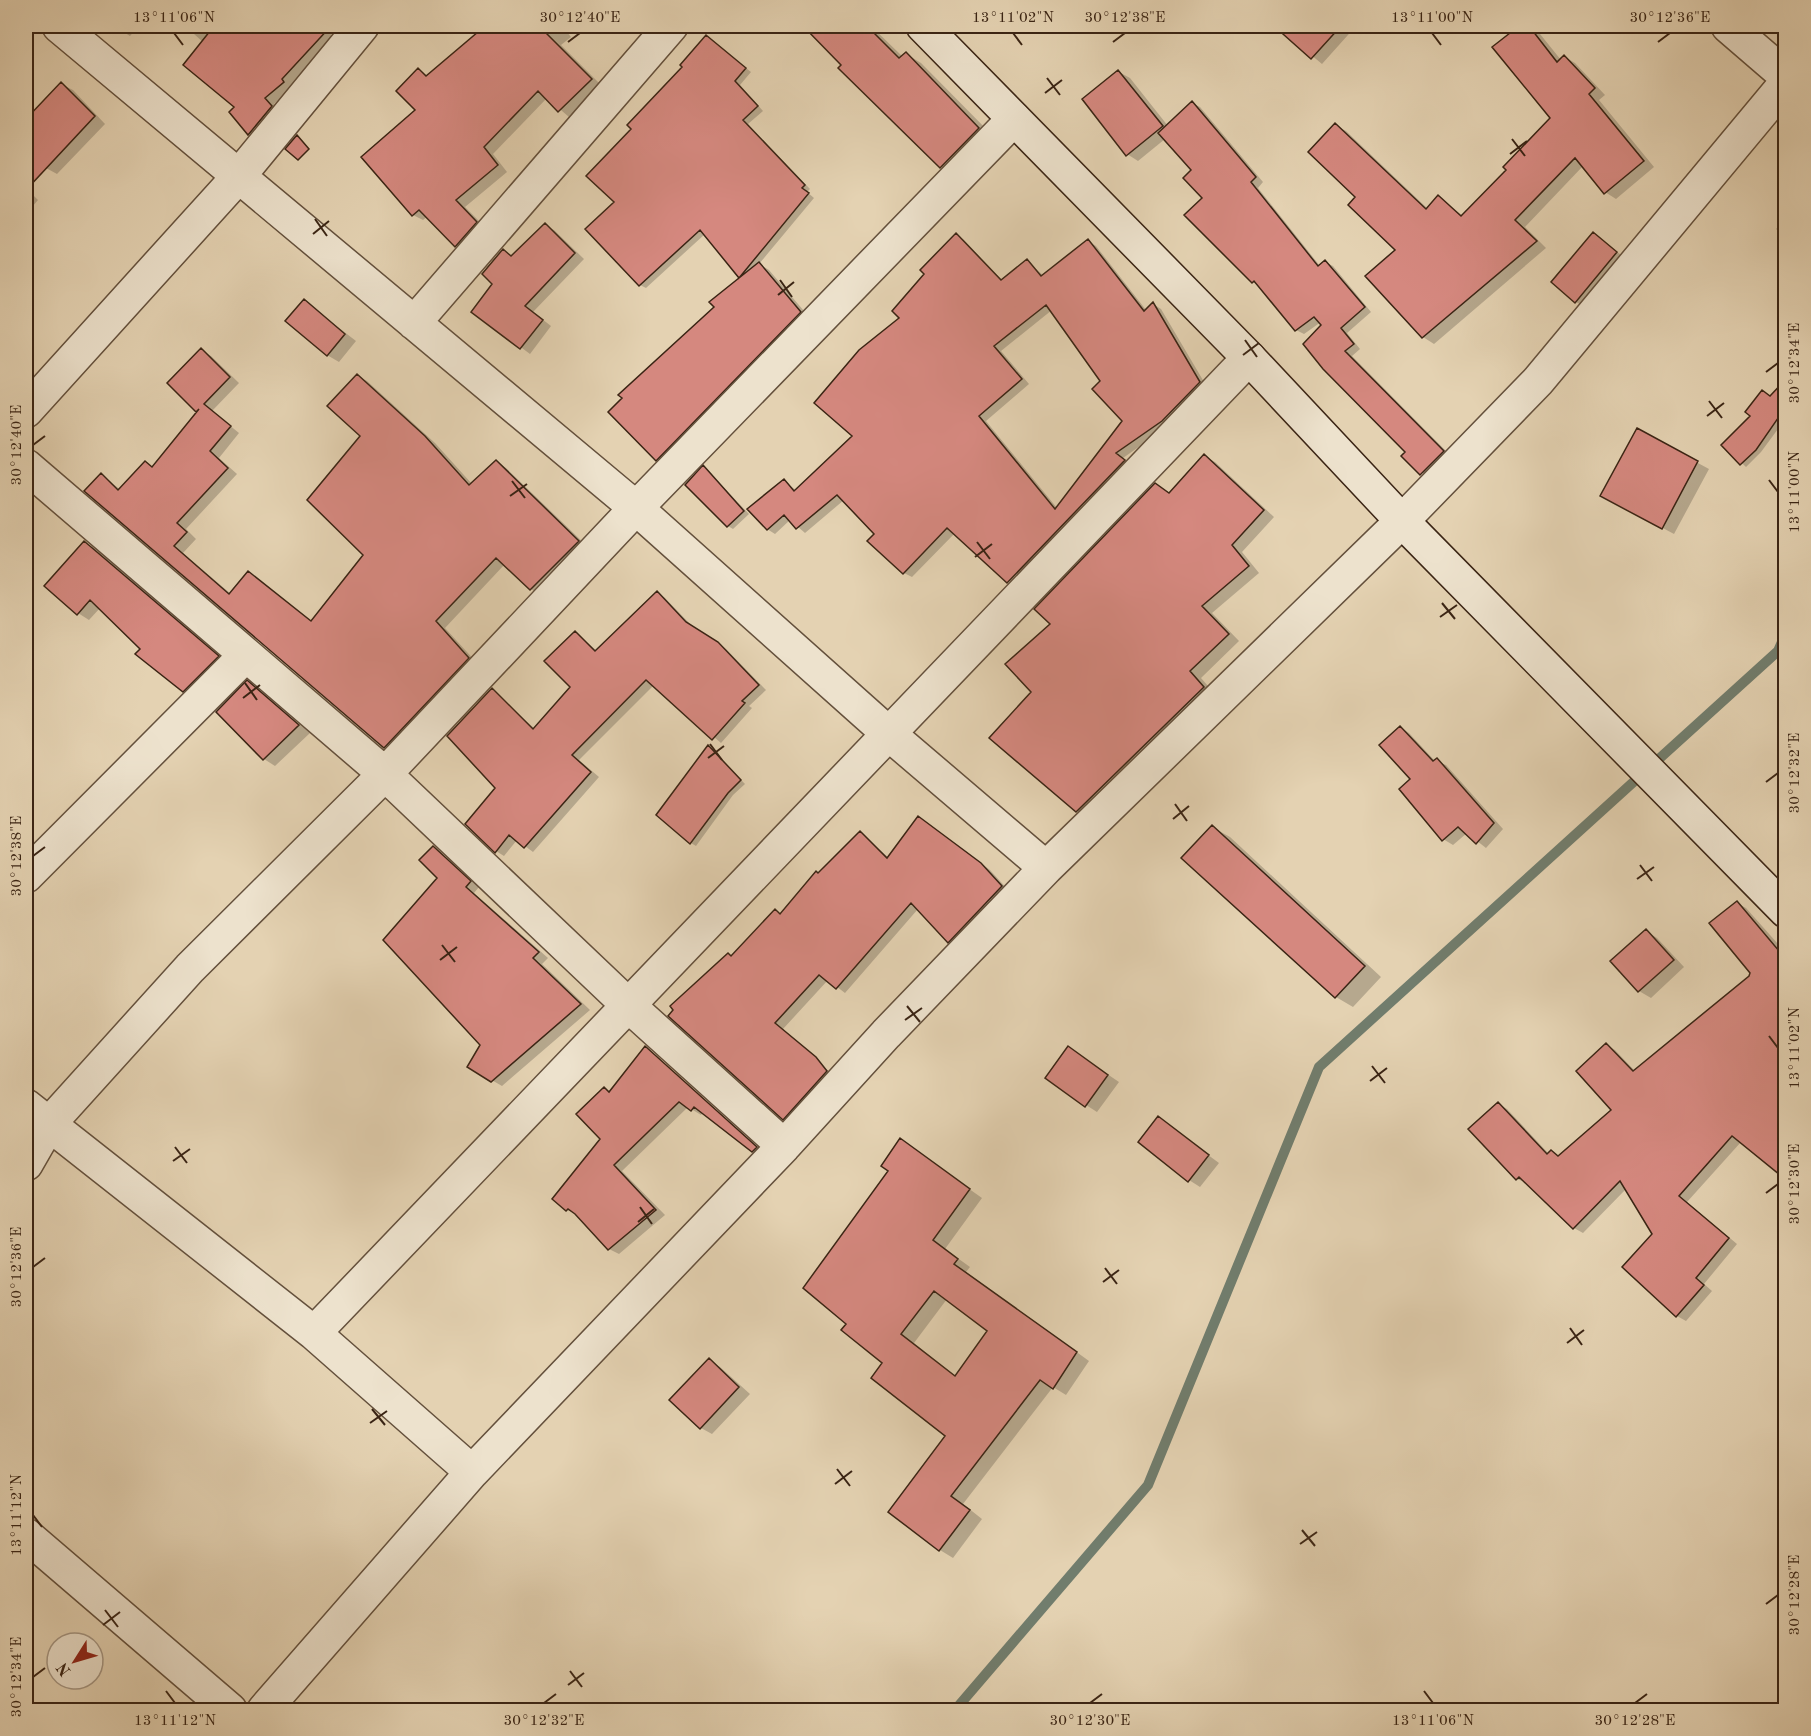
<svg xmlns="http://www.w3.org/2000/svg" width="1811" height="1736" font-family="'Old Standard TT',serif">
<rect width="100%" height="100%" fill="#e4d2b2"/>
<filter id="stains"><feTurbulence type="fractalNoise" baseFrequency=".00333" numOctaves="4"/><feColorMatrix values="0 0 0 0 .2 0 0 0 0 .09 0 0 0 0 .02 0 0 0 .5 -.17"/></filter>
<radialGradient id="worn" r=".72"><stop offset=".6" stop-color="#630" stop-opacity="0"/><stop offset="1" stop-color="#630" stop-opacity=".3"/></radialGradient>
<path fill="#0003" fill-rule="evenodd" d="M 114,26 L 139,26 L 130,36 Z
M 185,26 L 322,26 L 335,38 L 291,85 L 293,88 L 274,104 L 282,112 L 259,140 L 249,134 L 231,112 L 237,107 L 203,42 Z
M 487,26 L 562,26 L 571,37 L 561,45 L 601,85 L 569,117 L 547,98 L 493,154 L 507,172 L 465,207 L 486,228 L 466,251 L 456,245 L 428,216 L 423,220 L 413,215 L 418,70 L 428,76 Z
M 805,26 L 871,26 L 903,57 L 906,54 L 921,63 L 994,137 L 956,175 L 941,167 Z
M 1284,26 L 1356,26 L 1322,64 L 1280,29 Z
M 1522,26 L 1536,29 L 1561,60 L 1565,57 L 1575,63 L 1605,95 L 1599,100 L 1654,167 L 1616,199 L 1605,192 L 1583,166 L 1525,227 L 1546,248 L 1434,344 L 1423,337 L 1367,276 L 1398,250 L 1357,197 L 1335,125 L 1346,131 L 1428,209 L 1438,197 L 1463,216 L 1508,170 L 1552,118 L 1494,47 Z
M 706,37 L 751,72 L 740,85 L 763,111 L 748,124 L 810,189 L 807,192 L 814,198 L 759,264 L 769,270 L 810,318 L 667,465 L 657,459 L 716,307 L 742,277 L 705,234 L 646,288 L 640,285 L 616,202 L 634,129 Z
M 1119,72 L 1130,78 L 1168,126 L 1192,103 L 1200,107 L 1263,182 L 1258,188 L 1320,266 L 1325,262 L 1333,266 L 1371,312 L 1347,333 L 1360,349 L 1352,356 L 1451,456 L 1429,478 L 1403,456 L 1407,452 L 1323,325 L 1321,322 L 1304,334 L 1296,330 L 1259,286 L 1253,282 L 1204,198 L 1193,170 L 1165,139 L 1138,161 L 1127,154 Z
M 61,84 L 73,90 L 105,124 L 57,174 L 46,168 L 26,148 L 26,121 Z
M 26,188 L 38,200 L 26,214 Z
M 1786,218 L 1786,238 L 1776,229 Z
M 545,225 L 554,230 L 584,259 L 533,312 L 551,326 L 530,354 L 473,311 L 494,284 L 503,251 L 513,256 Z
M 1593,234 L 1628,260 L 1587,308 L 1576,302 Z
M 956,235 L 964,240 L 1003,281 L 1027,261 L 1044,276 L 1088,241 L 1096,246 L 1146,310 L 1153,304 L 1161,309 L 1207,387 L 1170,425 L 1123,458 L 1132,465 L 1016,587 L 955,533 L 912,577 L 904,573 L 876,534 L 844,500 L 805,533 L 790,520 L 775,534 L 767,529 L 784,481 L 797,491 L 855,436 L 901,318 ZM 1052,310 L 1102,381 L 1123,421 L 1057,508 L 986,421 L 1029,384 L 1001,351 Z
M 304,301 L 356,341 L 339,362 L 327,355 Z
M 201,350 L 211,356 L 239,383 L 212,411 L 239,433 L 219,458 L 237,474 L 186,529 L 196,539 L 183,553 L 231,594 L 248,573 L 312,622 L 365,555 L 357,376 L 367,381 L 435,443 L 472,484 L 497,462 L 506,468 L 588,547 L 540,595 L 531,589 L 505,564 L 445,628 L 478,664 L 394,753 L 86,491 L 101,475 L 121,490 L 145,462 L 153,467 L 199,412 Z
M 1786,383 L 1786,418 L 1761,452 L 1746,467 L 1723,445 Z
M 1637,430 L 1709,469 L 1674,534 L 1614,502 Z
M 1204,456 L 1215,462 L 1274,517 L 1242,552 L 1259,573 L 1212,613 L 1239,641 L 1201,678 L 1215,694 L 1088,817 L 1077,811 L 991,738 L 1033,692 L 1052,624 L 1156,485 L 1170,493 Z
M 704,467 L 749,514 L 733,529 L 728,526 Z
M 84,543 L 96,549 L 229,663 L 195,697 L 184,691 L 100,608 L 89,620 L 78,613 Z
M 657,593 L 665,598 L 694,628 L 726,649 L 766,690 L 749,706 L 752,708 L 721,743 L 654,685 L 579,760 L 599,777 L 533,852 L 517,840 L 504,856 L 496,851 L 497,788 L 492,690 L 535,729 L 572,687 L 575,632 L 597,651 Z
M 247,682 L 310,733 L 275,766 L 264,759 Z
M 1400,727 L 1409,733 L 1435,761 L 1446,765 L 1503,829 L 1486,848 L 1467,833 L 1453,845 L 1443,839 Z
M 709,747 L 745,784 L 733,795 L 696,846 L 691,843 Z
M 927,823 L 990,870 L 1010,892 L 957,947 L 948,942 L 918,909 L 845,993 L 828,980 L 783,1029 L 835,1077 L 792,1123 L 784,1118 L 731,957 L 775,911 L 781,914 L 860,833 L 889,858 Z
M 1212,827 L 1230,837 L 1381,977 L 1353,1007 L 1336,997 Z
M 433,847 L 479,887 L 474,893 L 548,958 L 542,964 L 590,1010 L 502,1086 L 469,1067 L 482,1045 Z
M 1737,903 L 1746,908 L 1786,953 L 1786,1014 L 1764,1033 L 1786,1055 L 1786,1112 L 1771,1126 L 1786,1138 L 1786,1176 L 1741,1142 L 1687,1202 L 1737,1244 L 1704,1284 L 1712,1291 L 1686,1321 L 1677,1316 L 1654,1234 L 1626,1189 L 1583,1233 L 1574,1228 L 1527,1183 L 1517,1179 L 1498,1104 L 1507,1109 L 1549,1154 L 1559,1157 L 1613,1110 L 1606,1045 L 1615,1050 L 1635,1071 L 1750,977 L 1752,973 Z
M 1646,931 L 1657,938 L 1684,967 L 1651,998 L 1639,991 L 1612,961 Z
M 645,1048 L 765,1153 L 762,1156 L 753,1151 L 703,1112 L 701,1115 L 688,1107 L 622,1171 L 665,1215 L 619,1254 L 609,1249 L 577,1214 L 567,1210 L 554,1198 L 602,1139 L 605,1089 L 610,1092 Z
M 1079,1055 L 1119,1082 L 1097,1112 L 1086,1105 Z
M 1158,1118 L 1219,1163 L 1200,1187 L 1189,1180 Z
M 900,1140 L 982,1198 L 945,1249 L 970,1267 L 966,1272 L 1089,1361 L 1066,1395 L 1053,1387 L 963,1504 L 982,1519 L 953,1558 L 940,1550 L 947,1436 L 848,1324 ZM 947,1299 L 989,1330 L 957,1377 L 914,1343 Z
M 709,1360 L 720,1367 L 750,1394 L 712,1434 L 701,1428 Z"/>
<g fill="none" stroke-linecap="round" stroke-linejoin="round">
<path stroke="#717d6d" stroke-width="10" d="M 955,1710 L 1148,1485 L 1319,1067 L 1778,651 L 1786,633"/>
</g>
<path fill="#d5887f" stroke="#3a2414" stroke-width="1.5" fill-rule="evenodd" d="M 214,26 L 331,26 L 282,79 L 284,82 L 265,98 L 272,106 L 248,135 L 229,112 L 234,107 L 183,65 Z
M 485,26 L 539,26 L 592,79 L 558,112 L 538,91 L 484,147 L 498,165 L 456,200 L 477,222 L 455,247 L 419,210 L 412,216 L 361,157 L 415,110 L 396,91 L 418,68 L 426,76 Z
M 803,26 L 867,26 L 899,58 L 906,52 L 979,128 L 940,168 L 838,68 L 841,65 Z
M 1274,26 L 1341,26 L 1311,59 Z
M 1519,26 L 1529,26 L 1557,62 L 1564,55 L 1595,88 L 1589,94 L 1644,161 L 1604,194 L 1575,158 L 1515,220 L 1537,241 L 1422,338 L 1365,276 L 1395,250 L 1348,205 L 1355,197 L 1308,152 L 1335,123 L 1426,209 L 1438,195 L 1461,216 L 1506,170 L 1503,167 L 1550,118 L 1492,47 Z
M 706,35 L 746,68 L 735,81 L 758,106 L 743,120 L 805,185 L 802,188 L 809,193 L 739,278 L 700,230 L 639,286 L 585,229 L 614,202 L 586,176 L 631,129 L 627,125 L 682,67 L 680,65 Z
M 1118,70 L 1163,126 L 1126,156 L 1082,99 Z
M 61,82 L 95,116 L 26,190 L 26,119 Z
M 1192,101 L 1256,177 L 1251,182 L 1318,266 L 1325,260 L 1365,307 L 1341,328 L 1354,344 L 1345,351 L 1444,451 L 1420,475 L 1401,456 L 1405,452 L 1323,369 L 1303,344 L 1321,325 L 1314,317 L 1295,331 L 1254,281 L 1252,283 L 1184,215 L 1202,198 L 1183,178 L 1191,170 L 1158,133 Z
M 297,135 L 309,149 L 298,160 L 285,149 Z
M 545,223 L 575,253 L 525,306 L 543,320 L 520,349 L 471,312 L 492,284 L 482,274 L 503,249 L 511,256 Z
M 1593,232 L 1617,252 L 1575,303 L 1551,282 Z
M 956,233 L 1001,280 L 1027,259 L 1041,276 L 1088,239 L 1144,311 L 1153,302 L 1200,382 L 1162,421 L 1116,453 L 1125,460 L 1007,583 L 947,528 L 903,574 L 867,541 L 874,534 L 837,495 L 796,529 L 784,515 L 767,530 L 747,509 L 784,479 L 794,491 L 852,436 L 814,403 L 859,350 L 899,318 L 892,311 L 924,274 L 920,270 ZM 1046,305 L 1100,381 L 1092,389 L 1122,421 L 1055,509 L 979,416 L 1022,379 L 994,346 Z
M 759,262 L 801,312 L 656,461 L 608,412 L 622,398 L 618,395 L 714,307 L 709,302 Z
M 304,299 L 345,334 L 327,356 L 285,321 Z
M 201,348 L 230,377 L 204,404 L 231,426 L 210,451 L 228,468 L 177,523 L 187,532 L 174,546 L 229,594 L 248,571 L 311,621 L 363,555 L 307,500 L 360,436 L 327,406 L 357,374 L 425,436 L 469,485 L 496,460 L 579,541 L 530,590 L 496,558 L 436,621 L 469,658 L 384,748 L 84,491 L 101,473 L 118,490 L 145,461 L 152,467 L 199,409 L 196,412 L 167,383 Z
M 1785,380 L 1785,408 L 1756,450 L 1740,465 L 1721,445 L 1750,416 L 1745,412 L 1762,390 L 1770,396 Z
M 1637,428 L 1698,461 L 1662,529 L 1600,496 Z
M 1204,454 L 1264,510 L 1232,545 L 1249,566 L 1202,606 L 1229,634 L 1190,671 L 1204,687 L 1076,812 L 989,738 L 1031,692 L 1005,664 L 1050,624 L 1034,609 L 1155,483 L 1169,493 Z
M 703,465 L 744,511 L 727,527 L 685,485 Z
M 84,541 L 219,656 L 183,692 L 135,654 L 140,649 L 90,600 L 77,615 L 44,586 Z
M 657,591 L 686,622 L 718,642 L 759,685 L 742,701 L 745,703 L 712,740 L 646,680 L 572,755 L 591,772 L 524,848 L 509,835 L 495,853 L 465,824 L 495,788 L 447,736 L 492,688 L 533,729 L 570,687 L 544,661 L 575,631 L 595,651 Z
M 247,680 L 299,725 L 263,760 L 216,712 Z
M 1400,726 L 1433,761 L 1437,758 L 1494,823 L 1476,844 L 1458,827 L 1442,841 L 1399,789 L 1410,779 L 1379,745 Z
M 708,745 L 741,780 L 728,793 L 690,844 L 656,815 Z
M 918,816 L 981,863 L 1002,886 L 948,943 L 911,903 L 836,989 L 819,975 L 775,1023 L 816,1057 L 827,1071 L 783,1120 L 668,1016 L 673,1010 L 670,1006 L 728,953 L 731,956 L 775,909 L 780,914 L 816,871 L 818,873 L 860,831 L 887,858 Z
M 1212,825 L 1365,966 L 1335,998 L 1181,858 Z
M 433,846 L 471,881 L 466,887 L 539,952 L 533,958 L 581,1004 L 491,1082 L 467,1067 L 480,1045 L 383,940 L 437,878 L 419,860 Z
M 1737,901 L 1785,958 L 1785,1179 L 1732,1136 L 1679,1196 L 1729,1238 L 1696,1278 L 1704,1285 L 1676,1317 L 1622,1267 L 1652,1234 L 1620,1181 L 1573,1229 L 1519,1177 L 1516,1180 L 1468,1129 L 1498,1102 L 1547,1154 L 1551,1150 L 1558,1156 L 1611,1110 L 1576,1071 L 1606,1043 L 1633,1071 L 1749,976 L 1750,973 L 1709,923 Z
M 1646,929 L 1674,960 L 1638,992 L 1610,961 Z
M 645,1046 L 757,1147 L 752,1152 L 694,1107 L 691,1111 L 679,1102 L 614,1165 L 656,1210 L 608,1250 L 575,1214 L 568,1209 L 566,1211 L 552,1199 L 600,1139 L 576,1114 L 604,1087 L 609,1092 Z
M 1068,1046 L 1108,1075 L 1085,1107 L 1045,1078 Z
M 1158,1116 L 1209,1155 L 1188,1182 L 1138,1142 Z
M 900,1138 L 970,1189 L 933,1240 L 958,1259 L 954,1264 L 1077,1352 L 1053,1389 L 1040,1380 L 951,1496 L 970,1510 L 939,1551 L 888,1512 L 945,1436 L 871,1378 L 882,1363 L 841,1330 L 846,1324 L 803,1288 L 888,1171 L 881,1166 ZM 934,1291 L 987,1331 L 955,1376 L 901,1334 Z
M 709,1358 L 739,1387 L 700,1429 L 669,1400 Z"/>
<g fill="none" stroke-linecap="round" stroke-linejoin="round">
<g stroke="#64503c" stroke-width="36">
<path id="street" d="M 59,26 L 636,508 L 889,734 L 1046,868
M 1728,26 L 1786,76
M 414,323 L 671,26
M 26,411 L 238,177 L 362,26
M 26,466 L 385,774 L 628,1005 L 784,1146
M 26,876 L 246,655
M 26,1106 L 314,1333 L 472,1472
M 26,1164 L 49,1124 L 190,968 L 385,774 L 636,508 L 1014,119
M 314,1333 L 1249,358
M 26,1535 L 230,1710
M 264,1710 L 472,1472 L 784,1146 L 886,1034 L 1046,868 L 1402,521 L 1538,381 L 1786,83"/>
</g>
<g stroke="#3a2414" stroke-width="36">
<path id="secondary" d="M 923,26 L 1249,358 L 1402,521 L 1786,911"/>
</g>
<use href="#street" stroke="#ede2cd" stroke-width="33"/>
<use href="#secondary" stroke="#ede2cd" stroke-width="33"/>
</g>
<path fill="none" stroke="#3a2414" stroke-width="2" d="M 174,33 L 183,45M 1013,33 L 1022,45M 1432,33 L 1441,45M 568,42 L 580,33M 1113,42 L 1125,33M 1658,42 L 1670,33M 1047,78 L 1060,95M 1045,93 L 1062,80M 1512,139 L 1525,156M 1510,154 L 1527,141M 315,219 L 327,236M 313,234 L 329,221M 780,280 L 792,297M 778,295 L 794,282M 1245,340 L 1257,357M 1243,355 L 1259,343M 1766,372 L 1778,363M 1709,401 L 1722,418M 1707,416 L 1724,403M 33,445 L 45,436M 1769,480 L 1778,492M 512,481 L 525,498M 510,496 L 527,484M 977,542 L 990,559M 975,557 L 992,544M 1442,603 L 1455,619M 1440,617 L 1457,605M 245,683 L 257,700M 243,698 L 260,685M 710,744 L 722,760M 708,758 L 724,746M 1766,782 L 1778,773M 1175,804 L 1187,821M 1173,819 L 1189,806M 33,856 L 45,847M 1640,865 L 1652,881M 1637,879 L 1654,867M 442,945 L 455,962M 440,960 L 457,947M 907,1006 L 920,1022M 905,1020 L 922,1008M 1769,1036 L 1778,1048M 1372,1066 L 1385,1083M 1370,1081 L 1387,1068M 175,1147 L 187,1163M 173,1161 L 190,1149M 1766,1193 L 1778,1184M 640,1207 L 652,1224M 638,1222 L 654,1209M 33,1267 L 45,1258M 1105,1268 L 1117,1284M 1103,1282 L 1119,1270M 1570,1328 L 1582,1345M 1567,1343 L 1584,1330M 372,1409 L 385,1425M 370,1423 L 387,1411M 837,1469 L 850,1486M 835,1484 L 852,1471M 33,1515 L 42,1527M 1302,1530 L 1315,1546M 1300,1544 L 1317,1532M 1766,1604 L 1778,1595M 105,1610 L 118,1627M 103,1625 L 120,1612M 570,1671 L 582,1687M 33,1677 L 45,1668M 568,1685 L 584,1673M 166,1691 L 175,1703M 1424,1691 L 1433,1703M 544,1703 L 556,1694M 1090,1703 L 1102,1694M 1635,1703 L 1647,1694"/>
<rect width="1811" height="1736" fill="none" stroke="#e4d2b2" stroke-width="66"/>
<g transform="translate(75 1661) rotate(233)"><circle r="28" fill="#ede2cd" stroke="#a59683" stroke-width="1.5"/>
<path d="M0-4.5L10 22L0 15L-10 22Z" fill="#8f2418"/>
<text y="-9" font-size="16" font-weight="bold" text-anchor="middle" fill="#3a2414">N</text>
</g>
<rect x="33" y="33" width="1745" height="1670" fill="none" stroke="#3a2414" stroke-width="2"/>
<g font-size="15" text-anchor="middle" fill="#3a2414">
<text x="174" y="22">13°11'06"N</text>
<text x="580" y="22">30°12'40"E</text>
<text x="1013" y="22">13°11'02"N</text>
<text x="1125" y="22">30°12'38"E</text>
<text x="1432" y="22">13°11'00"N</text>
<text x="1670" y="22">30°12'36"E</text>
<text transform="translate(1794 363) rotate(-90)" y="5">30°12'34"E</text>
<text transform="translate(16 445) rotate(-90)" y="5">30°12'40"E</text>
<text transform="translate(1794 492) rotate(-90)" y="5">13°11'00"N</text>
<text transform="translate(1794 773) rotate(-90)" y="5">30°12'32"E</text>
<text transform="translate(16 856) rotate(-90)" y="5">30°12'38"E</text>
<text transform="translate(1794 1048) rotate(-90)" y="5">13°11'02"N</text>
<text transform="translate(1794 1184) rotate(-90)" y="5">30°12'30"E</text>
<text transform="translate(16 1267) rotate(-90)" y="5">30°12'36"E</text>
<text transform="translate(16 1515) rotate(-90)" y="5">13°11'12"N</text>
<text transform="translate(1794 1595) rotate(-90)" y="5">30°12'28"E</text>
<text transform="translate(16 1677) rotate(-90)" y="5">30°12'34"E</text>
<text x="175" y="1725">13°11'12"N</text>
<text x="544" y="1725">30°12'32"E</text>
<text x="1090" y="1725">30°12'30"E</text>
<text x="1433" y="1725">13°11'06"N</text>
<text x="1635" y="1725">30°12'28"E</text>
</g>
<rect width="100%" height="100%" filter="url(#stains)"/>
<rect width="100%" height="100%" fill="url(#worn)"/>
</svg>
